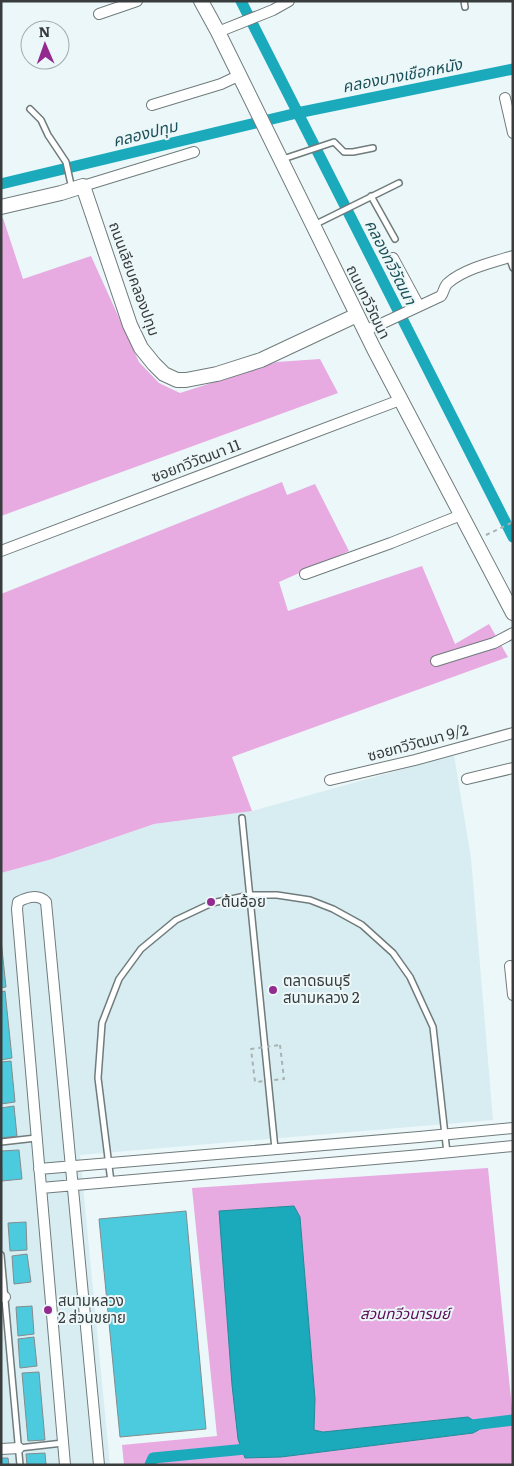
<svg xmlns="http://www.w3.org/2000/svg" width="514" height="1466" font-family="Literata,'Noto Sans Thai',serif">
<rect width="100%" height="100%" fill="#ecf7f9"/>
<path fill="#d8edf1" d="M 454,755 L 471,858 L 493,1120 L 80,1155 L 110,1465 L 1,1465 L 1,873 L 52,859 L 154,824 L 252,811 Z"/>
<path fill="#e7aae1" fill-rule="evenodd" d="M 3,218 L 23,279 L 91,256 L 139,362 L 159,383 L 180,393 L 277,362 L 320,359 L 338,393 L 1,516 L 1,219 Z
M 282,482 L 287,495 L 315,484 L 349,551 L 279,582 L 288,611 L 422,566 L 455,644 L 489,624 L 508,657 L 232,757 L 252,811 L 154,824 L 52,859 L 1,873 L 1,594 Z
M 488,1168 L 513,1419 L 513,1465 L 124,1465 L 122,1445 L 217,1436 L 192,1188 ZM 294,1206 L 300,1217 L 315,1399 L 314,1430 L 323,1432 L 468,1417 L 483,1428 L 473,1433 L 281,1457 L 245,1458 L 219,1211 Z"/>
<path fill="#1aaabc" stroke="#238996" d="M 294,1206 L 300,1217 L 315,1399 L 314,1430 L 323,1432 L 468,1417 L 484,1427 L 473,1433 L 281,1457 L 245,1458 L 238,1439 L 232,1385 L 219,1211 Z"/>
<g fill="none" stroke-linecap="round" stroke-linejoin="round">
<path stroke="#1aaabc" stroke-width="11" d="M 241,1 L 513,537
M 1,184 L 297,113 L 513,69
M 464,1426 L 513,1420
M 150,1465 L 153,1458 L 257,1448"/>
</g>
<path fill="#4ccbde" stroke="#828c8e" d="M 1,940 L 6,987 L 1,988 Z
M 5,991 L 12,1058 L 1,1060 L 1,992 Z
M 11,1061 L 15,1102 L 1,1104 L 1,1062 Z
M 14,1106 L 17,1136 L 1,1138 L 1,1108 Z
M 19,1150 L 22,1179 L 2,1181 L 1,1151 Z
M 186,1211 L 206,1429 L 120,1437 L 99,1219 Z
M 26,1222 L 27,1250 L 10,1251 L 8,1223 Z
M 27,1254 L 31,1282 L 14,1284 L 12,1256 Z
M 32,1306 L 34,1334 L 18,1336 L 16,1307 Z
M 34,1337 L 37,1366 L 20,1368 L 18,1339 Z
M 39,1372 L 45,1440 L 28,1441 L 22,1373 Z
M 45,1453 L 46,1465 L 27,1465 L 26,1454 Z
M 1,1458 L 8,1458 L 9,1465 L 1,1465 Z"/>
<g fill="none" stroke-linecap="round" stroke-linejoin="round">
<g stroke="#707b7c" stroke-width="8">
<path id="lane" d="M 464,1 L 465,7
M 30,109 L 41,120 L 48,135 L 66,162 L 72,189
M 283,159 L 334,142 L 344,152 L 353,152 L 373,148
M 371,196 L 395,239
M 314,225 L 399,183
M 509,257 L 513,268
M 242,818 L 275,1149
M 1,1142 L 36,1138
M 111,1182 L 98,1078 L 102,1023 L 119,979 L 141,949 L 176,920 L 212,903 L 250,895 L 277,895 L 310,900 L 333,909 L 362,925 L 393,953 L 410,977 L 433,1027 L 447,1153
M 1,1255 L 20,1465
M 19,1448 L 63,1443"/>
</g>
<g stroke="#707b7c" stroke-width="12">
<path id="street" d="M 99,14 L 137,1
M 218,32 L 273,10 L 289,1
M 505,98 L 513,133
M 152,105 L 221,84 L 238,76
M 83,186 L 194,152
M 393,258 L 419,306
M 366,330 L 381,324 L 441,296 C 444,292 444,286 448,283 C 464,269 493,262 513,256
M 1,551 L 400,400
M 305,574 L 391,543 L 461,515
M 436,661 L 494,643 L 513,633
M 467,779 L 513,768
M 330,780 L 415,760 L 513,733
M 510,966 L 513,995
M 39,1169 L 419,1137 L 513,1128
M 41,1188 L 421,1155 L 513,1146
M 1,1297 L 5,1297
M 1,1449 L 19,1448
M 65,1465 L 17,909 L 18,902 C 27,897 39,894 46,902 L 99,1465"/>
</g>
<g stroke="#707b7c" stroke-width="16">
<path id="secondary" d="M 201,1 L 218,32 L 374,349 L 513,613
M 1,207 L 61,193 L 83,186 L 130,325 L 141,348 L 154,364 L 164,374 L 177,380 L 186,380 L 217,374 L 261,360 L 357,315"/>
</g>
<path stroke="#a9b2b3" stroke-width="2" stroke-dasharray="4 4" stroke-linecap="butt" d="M 486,535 L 513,522
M 280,1045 L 284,1079 L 255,1082 L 251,1049 Z"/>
<use href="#lane" stroke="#fff" stroke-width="5"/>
<use href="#street" stroke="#fff" stroke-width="10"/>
<use href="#secondary" stroke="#fff" stroke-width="14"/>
</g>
<g fill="#932b8f" stroke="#ecf7f9" stroke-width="2">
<circle cx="211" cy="902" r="5"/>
<circle cx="273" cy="990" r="5"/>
<circle cx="48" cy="1310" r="5"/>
</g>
<g text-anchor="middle" stroke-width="4" stroke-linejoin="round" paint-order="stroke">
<g font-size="15" fill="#383c3d" stroke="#ecf7f9">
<text transform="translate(134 279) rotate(70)" y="5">ถนนเลียบคลองปทุม</text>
<text transform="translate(368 302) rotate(64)" y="5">ถนนทวีวัฒนา</text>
<text transform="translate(196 461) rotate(-21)" y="5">ซอยทวีวัฒนา 11</text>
<text transform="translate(418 743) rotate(-15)" y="5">ซอยทวีวัฒนา 9/2</text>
</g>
<g font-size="15" fill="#383c3d" stroke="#ecf7f9" text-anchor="start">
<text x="221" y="907">ต้นอ้อย</text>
<text x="283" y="986">ตลาดธนบุรี<tspan x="283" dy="17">สนามหลวง 2</tspan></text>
<text x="58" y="1306">สนามหลวง<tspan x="58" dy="17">2 ส่วนขยาย</tspan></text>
</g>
<g font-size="15" font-style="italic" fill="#5c0b59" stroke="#ecf7f9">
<text x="405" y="1319">สวนทวีวนารมย์</text>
</g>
<g font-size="16" font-style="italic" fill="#1b5159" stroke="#ecf7f9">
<text transform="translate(402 75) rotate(-11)" y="6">คลองบางเชือกหนัง</text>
<text transform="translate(145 133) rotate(-14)" y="6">คลองปทุม</text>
<text transform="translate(391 262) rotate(63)" y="6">คลองทวีวัฒนา</text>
</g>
</g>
<rect width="514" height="1466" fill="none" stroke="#383c3d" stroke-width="5"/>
<g transform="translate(45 45) rotate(358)"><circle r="24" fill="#ecf7f9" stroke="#a4acae"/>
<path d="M0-4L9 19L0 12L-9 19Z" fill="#932b8f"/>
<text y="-8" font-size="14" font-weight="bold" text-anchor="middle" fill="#383c3d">N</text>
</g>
</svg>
